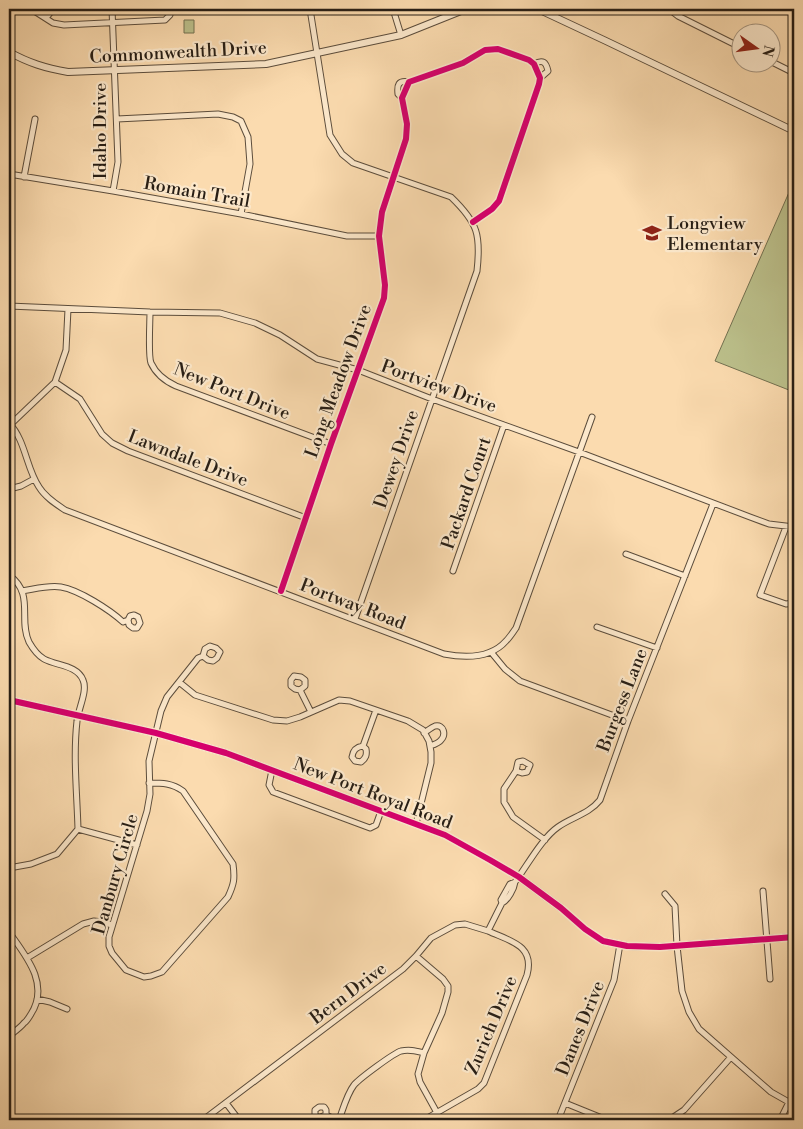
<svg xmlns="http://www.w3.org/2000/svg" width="803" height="1129" font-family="'Libre Bodoni',serif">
<rect width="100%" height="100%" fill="#fbdbaf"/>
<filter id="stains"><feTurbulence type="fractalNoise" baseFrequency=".004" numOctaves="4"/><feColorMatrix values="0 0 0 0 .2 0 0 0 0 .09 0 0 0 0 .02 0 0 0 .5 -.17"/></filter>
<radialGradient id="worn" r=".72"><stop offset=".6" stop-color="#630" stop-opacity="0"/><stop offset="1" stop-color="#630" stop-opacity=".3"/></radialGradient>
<path fill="#bcc18c" stroke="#727050" d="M 184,20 L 194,20 L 194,33 L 184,33 Z
M 794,181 L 794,392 L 715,361 Z"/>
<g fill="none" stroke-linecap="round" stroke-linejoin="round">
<g stroke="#5c4d3c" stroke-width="7">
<path id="minor" d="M 31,9 L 53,23 L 64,25 L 165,20 L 170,15 L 170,9
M 112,9 L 118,162 L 113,191
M 310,9 L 330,135 L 342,154 L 353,163 L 451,197 C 478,223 481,235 477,271 L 355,619
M 393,9 L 401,35
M 669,9 L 678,16 L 740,47
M 46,18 L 53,9
M 770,61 L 794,73
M 534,64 C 543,59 546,62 548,71 L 540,78
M 402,98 L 398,94 C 397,85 398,80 409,82
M 117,119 L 218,114 L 233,117 L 241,121 L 248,137 L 250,164 L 241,214
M 9,174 L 113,191 L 241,214 L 347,236 L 379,236
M 24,177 L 35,119
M 9,306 L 150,312 L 220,313 L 255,323 L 280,335 L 317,359 L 358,370 L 432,399 L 579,452 L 750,517 L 769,524 L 794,527
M 150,312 C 150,322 148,356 151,363 C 156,374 165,381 176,386 L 331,444
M 55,382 L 80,399 L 102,434 L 112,443 L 128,451 L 306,518
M 9,423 C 26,441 26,468 39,487 C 45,497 56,504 65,510 L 444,654 C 465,658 491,658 506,641 C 510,637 513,632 516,628 L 592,417
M 11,424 L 55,382 L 66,350 L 68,309
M 9,489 L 21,486 L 34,479
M 786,527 L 760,595 L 786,604 L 794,603
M 626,554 L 685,576
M 453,571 L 504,425
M 9,575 C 35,594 18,619 29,642 C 33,649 37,655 44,659 C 57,666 77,665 83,680 C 88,691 78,709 77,721 C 73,757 77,793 78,829 L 57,854 L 31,864 L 9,868
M 22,591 C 35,589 48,585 61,587 C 79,590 110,610 123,622 L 128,620 L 129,625 L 133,628 L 137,628 L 140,623 L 138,617 L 134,615 L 130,616 L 128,620
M 281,591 L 331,444 L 384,298 L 385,285 L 379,236 L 382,212 L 406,139 L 407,124 L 402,98 L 409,82 L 463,63 L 485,50 L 498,49 L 529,60 L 534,64 L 540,78 L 539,84 L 499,201 L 492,209 L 473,222
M 597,627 L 657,648
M 491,652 L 505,669 L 520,681 L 628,721
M 179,682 L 195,695 L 273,720 L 287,721 L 300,717 L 339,700 L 350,701 L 408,721 L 423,730 L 429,741 L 431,752 L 431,763 L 416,824
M 300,690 L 305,686 L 305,680 L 301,677 L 294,676 L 291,680 L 291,686 L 295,689 L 300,690 L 311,712
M 424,733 C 427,731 432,727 435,726 C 444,724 446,735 441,740 C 439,743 433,745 430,746
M 363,746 L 366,749 C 367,755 366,758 361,762 L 355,761 L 352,757 C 353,750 356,747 363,746 L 376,710
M 272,770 L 269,785 L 273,792 L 370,828 L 376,825 L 381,811
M 516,771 L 522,773 L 527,772 L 530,765 L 523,761 L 518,762 L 516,771 L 504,789 L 504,802 L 513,817 L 545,840
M 149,783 C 162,783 172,783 183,791 L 233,864 C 235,879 234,884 228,897 L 162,972 L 151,976 L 144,977 L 126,970 L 112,953 L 109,946 L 109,937 L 147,811 L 150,794 L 149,761 L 161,711 L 167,697 L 198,658 L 203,656 L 205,649 L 210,646 L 216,648 L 220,652 L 217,658 L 213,661 L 208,660 L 203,656
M 78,829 L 137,845
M 515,882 C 527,866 542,838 558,827 C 572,817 589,814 600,800 L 628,721 L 713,504
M 515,882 C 514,889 508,900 502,903 L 501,900 L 510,884 Z
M 763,891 L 770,979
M 665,894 L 675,906 L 677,946 L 682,991 L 689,1012 L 699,1029 L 771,1092 L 794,1105
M 9,932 C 26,956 50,984 31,1014 C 29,1017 27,1021 24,1023 C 20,1028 14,1032 9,1036
M 416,956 L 443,979 L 448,986 L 448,992 L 442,1013 L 424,1053 L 418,1074 L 420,1082 L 441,1120
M 27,958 L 83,924 L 94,921 L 102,922 L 112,925
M 37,999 L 50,1002 L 67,1009
M 226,1103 L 239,1120
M 565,1103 L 607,1120
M 326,1115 L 326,1110 L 324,1107 L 319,1107 L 315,1110 L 315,1114 L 317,1118 L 326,1115 L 336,1120
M 203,1120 L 403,969 L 416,956 L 431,938 L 455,925 L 465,924 L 488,931 L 502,903
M 339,1120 C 343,1109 347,1094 354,1085 C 360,1078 394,1053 401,1051 C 410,1049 416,1051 424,1053
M 424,1120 L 478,1089 L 484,1083 L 527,975 C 535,945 510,941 488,931
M 558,1120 L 614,980 L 620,944
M 669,1120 L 684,1110 L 731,1057
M 780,1120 L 789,1102"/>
</g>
<g stroke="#5c4d3c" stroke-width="8">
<path id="tertiary" d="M 531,9 L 542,11 L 606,41 L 794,131
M 9,52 C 29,63 45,68 68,72 L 266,64 L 401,35 L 466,9
M 9,700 L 156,733 L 226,753 L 445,835 L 490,860 L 519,877 L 561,908 L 585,929 L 603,941 L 627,946 L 660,947 L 794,937"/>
</g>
<use href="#minor" stroke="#fce8cb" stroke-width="5"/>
<use href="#tertiary" stroke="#fce8cb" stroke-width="6"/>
<g stroke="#fce8cb" stroke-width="9">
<path id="cycleway" d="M 281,591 L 331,444 L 384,298 L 385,285 L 379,236 L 382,212 L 406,139 L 407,124 L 402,98 L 409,82 L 463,63 L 485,50 L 498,49 L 529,60 L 534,64 L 540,78 L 539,84 L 499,201 L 492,209 L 473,222
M 9,700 L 156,733 L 226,753 L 445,835 L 490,860 L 519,877 L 561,908 L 585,929 L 603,941 L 627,946 L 660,947 L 794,937"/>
</g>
<use href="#cycleway" stroke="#d6006c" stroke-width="6"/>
</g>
<defs>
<g id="school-bare" transform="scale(1.5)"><path d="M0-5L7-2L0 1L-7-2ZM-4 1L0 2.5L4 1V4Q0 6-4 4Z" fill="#8f2418" stroke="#fce8cb" stroke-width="2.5" paint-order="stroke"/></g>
</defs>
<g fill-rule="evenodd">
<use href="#school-bare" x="652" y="233"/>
</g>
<g text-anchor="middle" stroke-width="4.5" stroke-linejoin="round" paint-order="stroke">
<g font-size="18" fill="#271e15" stroke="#fce8cb">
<text transform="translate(178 52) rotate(-3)" y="6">Commonwealth Drive</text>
<text transform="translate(100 131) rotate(-90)" y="6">Idaho Drive</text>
<text transform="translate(197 192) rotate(10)" y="6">Romain Trail</text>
<text transform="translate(338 381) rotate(-70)" y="6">Long Meadow Drive</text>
<text transform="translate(439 386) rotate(20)" y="6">Portview Drive</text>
<text transform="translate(232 391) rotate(22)" y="6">New Port Drive</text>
<text transform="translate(188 458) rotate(21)" y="6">Lawndale Drive</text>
<text transform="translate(396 459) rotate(-71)" y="6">Dewey Drive</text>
<text transform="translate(466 493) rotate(-71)" y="6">Packard Court</text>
<text transform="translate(353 604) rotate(21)" y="6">Portway Road</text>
<text transform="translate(622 700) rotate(-69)" y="6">Burgess Lane</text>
<text transform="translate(373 793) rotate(21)" y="6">New Port Royal Road</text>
<text transform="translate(115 874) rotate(-74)" y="6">Danbury Circle</text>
<text transform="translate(348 993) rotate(-37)" y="6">Bern Drive</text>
<text transform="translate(491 1025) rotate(-67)" y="6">Zurich Drive</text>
<text transform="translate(580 1028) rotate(-68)" y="6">Danes Drive</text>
</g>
<g font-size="18" fill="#271e15" stroke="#fce8cb" text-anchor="start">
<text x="667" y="229">Longview<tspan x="667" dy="21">Elementary</tspan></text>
</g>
</g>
<rect width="803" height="1129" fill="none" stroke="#fbdbaf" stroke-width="30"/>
<rect x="10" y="10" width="783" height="1109" fill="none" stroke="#271e15" stroke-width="2.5"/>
<rect x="15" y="15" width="773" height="1099" fill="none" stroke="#271e15"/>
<g transform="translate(756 48) rotate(104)"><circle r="24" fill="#fce8cb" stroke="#a79782"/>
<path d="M0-4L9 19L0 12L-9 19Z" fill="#8f2418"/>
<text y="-8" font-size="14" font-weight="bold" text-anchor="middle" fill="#271e15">N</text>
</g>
<rect width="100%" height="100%" filter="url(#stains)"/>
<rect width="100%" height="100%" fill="url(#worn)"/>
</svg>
